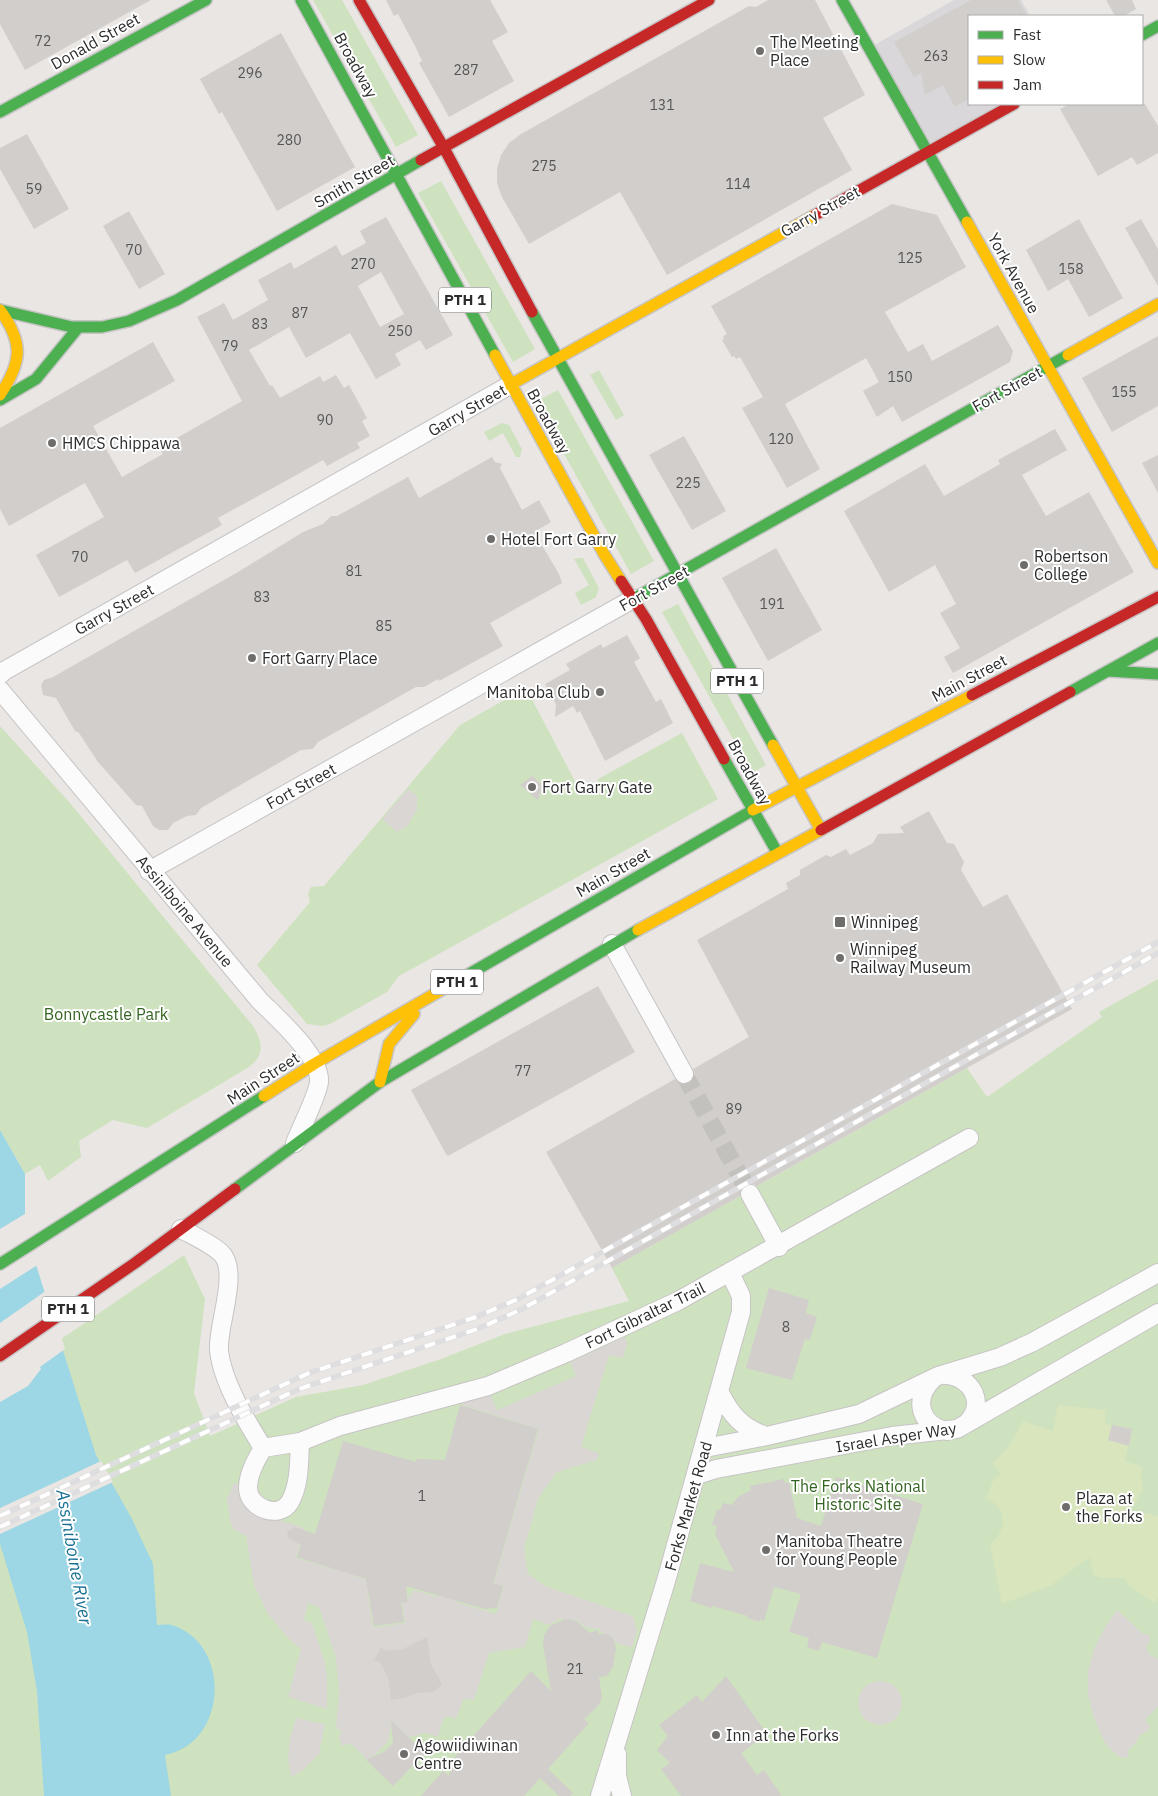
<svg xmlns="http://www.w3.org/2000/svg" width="1158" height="1796" font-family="'IBM Plex Sans',sans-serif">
<rect width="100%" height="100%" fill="#e9e6e3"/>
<path fill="#dad7da" d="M 954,0 L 1021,0 L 1030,16 L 969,16 L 969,104 L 1014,104 L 927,151 L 869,48 Z"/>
<path fill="#cfe2bf" d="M 313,0 L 342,0 L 418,135 L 396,147 Z
M 441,181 L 535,349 L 513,362 L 418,193 Z
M 599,370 L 624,415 L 616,420 L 590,375 Z
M 558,390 L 654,561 L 631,574 L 535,402 Z
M 502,423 L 509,425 L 522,449 L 520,457 L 516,457 L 503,433 L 489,441 L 484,432 Z
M 577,558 L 583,558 L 599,588 L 596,597 L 581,605 L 575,593 L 589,585 L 574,559 Z
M 678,604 L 766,765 L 752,773 L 662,612 Z
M 526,688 L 577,785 L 598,786 L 598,779 L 682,733 L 718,799 L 399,976 L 387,992 L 330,1024 L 322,1026 L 307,1024 L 257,965 L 310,902 L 308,894 L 311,887 L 324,886 L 460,725 Z
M 0,726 L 70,803 L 253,1026 C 263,1042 265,1055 249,1067 L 147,1128 L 113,1120 L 79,1141 L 81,1157 L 48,1181 L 40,1165 L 25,1174 L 0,1130 Z
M 1158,979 L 1158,1796 L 0,1796 L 0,1381 L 184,1255 L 205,1299 L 194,1393 L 210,1436 L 296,1397 L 363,1385 L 441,1359 L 505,1334 L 629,1301 L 612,1268 L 967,1068 L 987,1097 L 1102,1017 L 1099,1012 Z"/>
<path fill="#d8e5bd" d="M 1058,1405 L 1106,1410 L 1105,1424 L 1132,1429 L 1125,1461 L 1142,1467 L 1141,1478 L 1143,1489 L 1131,1510 L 1158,1516 L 1158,1598 L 1154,1603 L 1128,1585 L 1125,1578 L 1102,1578 L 1093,1575 L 1090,1557 L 1050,1586 L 1002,1604 L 990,1544 C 1008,1530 1008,1508 986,1498 L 994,1479 L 1001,1474 L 993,1463 L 1010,1445 L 1023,1421 L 1053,1431 Z"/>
<path fill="#d9d6d3" d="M 408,789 L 417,796 L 417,810 L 407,826 L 397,832 L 382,819 Z
M 625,1337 L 627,1344 L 623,1358 L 609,1355 L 581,1447 L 599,1453 L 597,1460 L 557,1472 L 538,1499 L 524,1549 L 528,1574 L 545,1586 L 633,1616 L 637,1631 L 632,1647 L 616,1643 L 613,1637 L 601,1632 L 600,1628 L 593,1629 L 586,1627 L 576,1620 L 559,1619 L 549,1625 L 533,1619 L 525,1647 L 489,1653 L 474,1700 L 463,1699 L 456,1719 L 448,1716 L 443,1719 L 438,1737 L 426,1733 L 409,1737 L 392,1721 L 388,1741 L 375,1755 L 365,1760 L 364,1756 L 350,1743 L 342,1746 L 339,1737 L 342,1731 L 336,1728 L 339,1692 L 336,1658 L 319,1607 L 308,1603 L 304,1620 L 312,1623 L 324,1660 L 327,1677 L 327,1709 L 288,1697 L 301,1649 L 289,1639 L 268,1614 L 254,1585 L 246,1536 L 233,1529 L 230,1520 L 227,1498 L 234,1483 L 238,1484 L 238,1490 L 242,1504 L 254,1512 L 304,1528 L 296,1558 L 336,1570 L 340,1559 L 358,1564 L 354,1576 L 379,1584 L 379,1588 L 367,1591 L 373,1628 L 405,1623 L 402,1603 L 409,1602 L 408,1595 L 411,1596 L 413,1590 L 438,1597 L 441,1588 L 458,1594 L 456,1602 L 496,1614 L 504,1586 L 494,1582 L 539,1429 L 463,1405 L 464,1402 L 491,1395 L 497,1410 L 576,1376 L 570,1362 Z
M 1117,1610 L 1142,1633 L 1149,1635 L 1150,1642 L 1146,1647 L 1150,1655 L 1158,1659 L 1158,1706 L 1145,1720 L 1150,1726 L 1148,1731 L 1141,1734 L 1134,1745 L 1127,1751 L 1129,1757 L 1123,1758 L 1118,1756 L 1105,1743 L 1094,1718 L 1088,1695 L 1088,1672 L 1094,1649 L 1105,1627 Z
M858 1703a22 22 0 1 1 44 0a22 22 0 1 1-44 0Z
M 296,1718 L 325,1724 L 319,1754 L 303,1770 L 291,1777 L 288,1759 L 290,1739 Z"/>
<path fill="#9dd6e4" d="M 0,1130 L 25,1174 L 25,1230 L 96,1455 L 132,1519 L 153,1564 L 157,1625 C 161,1625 167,1624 172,1625 C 232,1644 228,1743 165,1755 L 171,1796 L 44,1796 L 37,1691 L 27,1632 L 0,1544 Z"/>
<path fill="#e9e6e3" d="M 28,1212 L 28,1229 L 39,1264 L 0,1289 L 0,1229 Z
M 47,1290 L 65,1349 L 40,1367 L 41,1369 L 28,1386 L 0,1402 L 0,1323 Z
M 101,1461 L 113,1482 L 0,1534 L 0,1508 Z"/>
<path fill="#d1cecc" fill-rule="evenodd" d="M 0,0 L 151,0 L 25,70 L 0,24 Z
M 386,0 L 490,0 L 508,32 L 492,41 L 514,81 L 449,117 L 419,63 L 422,61 L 416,48 L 398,14 L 394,16 Z
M 768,0 L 815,0 L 865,95 L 823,118 L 852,170 L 667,275 L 620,192 L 529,244 L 502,197 L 497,183 L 497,169 L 501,155 L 509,143 L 521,134 L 749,6 L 756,7 Z
M 971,0 L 1018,0 L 1027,16 L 969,16 L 969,99 L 955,107 L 943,85 L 925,95 L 921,73 L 914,77 L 894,42 Z
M 1106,0 L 1132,0 L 1136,9 L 1124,16 L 1115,16 Z
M 281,33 L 355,167 L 277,211 L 222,112 L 219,114 L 200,79 Z
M 1070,104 L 1145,104 L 1158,126 L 1158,153 L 1137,165 L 1132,157 L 1098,176 L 1060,109 Z
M 27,134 L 69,209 L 34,229 L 0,169 L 0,148 Z
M 892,204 L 937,215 L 966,267 L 885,312 L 908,352 L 923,344 L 932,361 L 998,325 L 1013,351 L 1010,362 L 902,422 L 893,406 L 877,417 L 863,391 L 879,382 L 866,358 L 785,404 L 820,469 L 787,488 L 742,408 L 763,397 L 740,357 L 736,359 L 734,356 L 732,357 L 722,340 L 724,339 L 723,336 L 727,334 L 711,306 Z
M 129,211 L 165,274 L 139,289 L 103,226 Z
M 386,217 L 453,335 L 426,350 L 420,340 L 395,354 L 401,365 L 376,379 L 350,333 L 306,358 L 289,327 L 249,350 L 270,386 L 272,385 L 280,398 L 320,376 L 323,382 L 336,375 L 344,388 L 349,385 L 367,418 L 362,421 L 370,436 L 357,443 L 360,448 L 327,466 L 323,460 L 291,478 L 218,518 L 222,525 L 135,573 L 127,560 L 59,597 L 36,555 L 104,517 L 85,483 L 9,526 L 0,509 L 0,428 L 153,342 L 175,381 L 93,426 L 122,477 L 163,454 L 160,449 L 176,441 L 175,439 L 242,401 L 197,317 L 224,303 L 233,320 L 268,300 L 258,280 L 291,262 L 294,269 L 336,245 L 342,256 L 366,243 L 360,231 ZM 381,272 L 404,314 L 380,327 L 358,286 Z
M 1079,219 L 1123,298 L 1089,317 L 1068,279 L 1048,291 L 1026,250 Z
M 1141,219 L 1158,249 L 1158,286 L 1125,228 Z
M 1158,336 L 1158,406 L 1112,432 L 1082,378 Z
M 1055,429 L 1067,450 L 1022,475 L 1046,516 L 1089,492 L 1134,572 L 953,673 L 944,657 L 960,648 L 940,613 L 956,604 L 935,565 L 889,592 L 844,511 L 925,464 L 944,496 L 1000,464 L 998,460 Z
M 684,436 L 726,511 L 692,530 L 649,455 Z
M 1158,455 L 1158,493 L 1142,463 Z
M 492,457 L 495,462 L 502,464 L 500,468 L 522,510 L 539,500 L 551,522 L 534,532 L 559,574 L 562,583 L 490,623 L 503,646 L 439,681 L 438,679 L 424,687 L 416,687 L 318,742 L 313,749 L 301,750 L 201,808 L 196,815 L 187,816 L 173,823 L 168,830 L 159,830 L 153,826 L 142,806 L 136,805 L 98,762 L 79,733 L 75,731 L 56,698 L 43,695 L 41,685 L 44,680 L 53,677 L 238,572 L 303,532 L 323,524 L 331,516 L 337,516 L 408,477 L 419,498 Z
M 776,548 L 822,630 L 768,661 L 722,578 Z
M 627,635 L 640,658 L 634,662 L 656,702 L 661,699 L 673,723 L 605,761 L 580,711 L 577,713 L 573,706 L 555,717 L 556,704 L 545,684 L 570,670 L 566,664 L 601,644 L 603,648 Z
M 532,776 L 543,785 L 538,800 L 520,785 Z
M 929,811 L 947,843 L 954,844 L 964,862 L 961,870 L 983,907 L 1007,894 L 1072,1009 L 757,1186 L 751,1183 L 744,1185 L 741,1189 L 740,1196 L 612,1268 L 546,1152 L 675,1079 L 683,1085 L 690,1083 L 695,1075 L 693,1069 L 749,1037 L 697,940 L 788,889 L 786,883 L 800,875 L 800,870 L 826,855 L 831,857 L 846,849 L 850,855 L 873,843 L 878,834 L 904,833 L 900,827 Z
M 598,986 L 635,1052 L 448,1156 L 446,1154 L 411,1090 Z
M 769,1288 L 809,1300 L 806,1313 L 817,1317 L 810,1340 L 805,1339 L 792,1380 L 746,1368 Z
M 460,1405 L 538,1429 L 493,1583 L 503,1586 L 497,1608 L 485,1609 L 406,1586 L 408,1602 L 401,1603 L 404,1622 L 374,1626 L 366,1579 L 297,1557 L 301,1545 L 288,1538 L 287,1532 L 295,1527 L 315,1534 L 343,1441 L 416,1462 L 416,1459 L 445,1460 Z
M 1112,1425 L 1132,1429 L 1129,1446 L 1108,1440 Z
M 836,1477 L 923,1504 L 877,1658 L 822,1642 L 819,1651 L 807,1647 L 809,1638 L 789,1632 L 801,1594 L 774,1587 L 764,1621 L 760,1619 L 759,1622 L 747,1618 L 748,1616 L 712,1606 L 711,1608 L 690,1601 L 700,1563 L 734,1572 L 715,1534 L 717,1526 L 712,1525 L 717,1509 L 720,1510 L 723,1503 L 732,1505 L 738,1497 L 751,1490 L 750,1486 L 784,1479 L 785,1483 L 789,1482 L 797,1518 L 821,1526 Z
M 565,1619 L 576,1621 L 590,1633 L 598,1630 L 599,1634 L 607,1634 L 613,1638 L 616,1648 L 613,1667 L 607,1676 L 599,1677 L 602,1697 L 598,1706 L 584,1719 L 589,1723 L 548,1769 L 573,1793 L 570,1796 L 559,1796 L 540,1778 L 524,1796 L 421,1796 L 443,1771 L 449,1776 L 453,1759 L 531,1671 L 551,1691 L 543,1645 L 544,1635 L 550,1626 Z
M 427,1637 L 431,1664 L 442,1684 L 434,1692 L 416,1693 L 407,1697 L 391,1700 L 388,1677 L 380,1662 L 374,1660 L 381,1648 L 387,1651 L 403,1649 Z
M 726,1676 L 767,1734 L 741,1753 L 757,1775 L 764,1770 L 782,1796 L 681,1796 L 661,1769 L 670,1763 L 657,1750 L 668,1736 L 659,1725 L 697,1695 L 702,1702 Z
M 391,1720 L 425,1753 L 393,1786 L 366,1760 L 384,1752 L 393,1743 Z"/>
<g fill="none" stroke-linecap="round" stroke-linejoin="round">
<path stroke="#c3c1be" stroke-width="18" stroke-dasharray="18 9" stroke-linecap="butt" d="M 684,1074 L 750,1194"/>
<g stroke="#c6c4c5" stroke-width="20">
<path id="street" d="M 0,675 L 4,671 L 510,385
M 0,690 L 260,1001 C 277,1018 321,1056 319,1082 C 318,1094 300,1130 295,1143
M 149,871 L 633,599
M 612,944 L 684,1074
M 750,1194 L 779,1247
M 181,1229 C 194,1236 210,1243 221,1253 C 240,1271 217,1326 219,1350 C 222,1382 247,1422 263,1448
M 945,1375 C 972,1376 987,1404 966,1424
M 932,1380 C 913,1399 920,1426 947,1431
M 720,1393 C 731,1415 742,1428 766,1436
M 300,1442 C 299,1461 300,1484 290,1502 C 279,1520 248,1508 248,1488 C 248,1474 256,1460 263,1448 L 300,1442 L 340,1426 L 488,1386 L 566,1353 L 678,1301 L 969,1138
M 705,1448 L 767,1436 L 859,1414 L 938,1376 L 1000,1357 L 1033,1342 L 1158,1273
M 697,1475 L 716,1469 L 892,1436 L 957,1429 L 1158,1313
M 617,1754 L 617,1776 L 622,1796
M 600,1796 L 666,1581 L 741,1312 L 741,1296 L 730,1273"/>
</g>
<g stroke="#c6c4c5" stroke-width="14">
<path id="fast" d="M 301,0 L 495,355
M 842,0 L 967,222
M 1142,35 L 1158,26
M 0,112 L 206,0
M 0,310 L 72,327 L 102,327 L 129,321 L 177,300 L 421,160
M 532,312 L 773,745
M 0,400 L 36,379 L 77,329
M 633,599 L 1068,355
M 1109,671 L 1158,674
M 1070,692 L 1158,643
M 724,759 L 777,852
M 450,985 L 753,810
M 235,1189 L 380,1082 L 638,930
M 0,1264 L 264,1096"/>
</g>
<g stroke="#c6c4c5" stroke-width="14">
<path id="slow" d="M 967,222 L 1158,563
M 0,310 C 24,343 22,362 0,395
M 495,355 L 604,554 L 621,581
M 1068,355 L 1158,304
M 510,385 L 815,215
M 753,810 L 972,695
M 638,930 L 821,830 L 773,745
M 380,1082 L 389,1044 L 414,1014
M 264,1096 L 314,1064 L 450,985"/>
</g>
<g stroke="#c6c4c5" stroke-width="14">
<path id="jam" d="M 359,0 L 444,148 L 532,312
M 421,160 L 709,0
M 815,215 L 1014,104
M 621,581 L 646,619 L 724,759
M 972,695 L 1158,597
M 821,830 L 1070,692
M 0,1356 L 135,1263 L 235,1189"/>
</g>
<use href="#street" stroke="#fcfbfb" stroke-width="18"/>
<use href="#fast" stroke="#4caf50" stroke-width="11"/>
<use href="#slow" stroke="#ffc107" stroke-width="11"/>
<use href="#jam" stroke="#c62828" stroke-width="11"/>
<g stroke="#dedee0" stroke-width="5.5">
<path id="rail" d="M 0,1516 L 309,1373 L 476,1317 L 518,1299 L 1158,942
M 0,1527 L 299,1389 L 480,1328 L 522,1309 L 1158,953"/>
</g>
<use href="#rail" stroke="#fff" stroke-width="4" stroke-dasharray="11" stroke-linecap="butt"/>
</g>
<g fill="#6e6d6c" stroke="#fff" stroke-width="2">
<circle cx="760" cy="51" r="5"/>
<circle cx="52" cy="443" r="5"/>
<circle cx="491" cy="539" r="5"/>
<circle cx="1024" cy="565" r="5"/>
<circle cx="252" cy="658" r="5"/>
<circle cx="600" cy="692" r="5"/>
<circle cx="532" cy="787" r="5"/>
<rect x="834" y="916" width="12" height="12" rx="2.5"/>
<circle cx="840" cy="958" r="5"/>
<circle cx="1066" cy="1507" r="5"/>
<circle cx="766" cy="1550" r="5"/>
<circle cx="716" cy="1735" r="5"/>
<circle cx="404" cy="1754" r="5"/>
</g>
<g text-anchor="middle" stroke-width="4" stroke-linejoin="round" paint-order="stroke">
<g font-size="14" fill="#565555">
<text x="43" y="46">72</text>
<text x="936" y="61">263</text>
<text x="466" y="75">287</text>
<text x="250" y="78">296</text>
<text x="662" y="110">131</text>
<text x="289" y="145">280</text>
<text x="544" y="171">275</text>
<text x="738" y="189">114</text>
<text x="34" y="194">59</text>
<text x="134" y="255">70</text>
<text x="910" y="263">125</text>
<text x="363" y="269">270</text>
<text x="1071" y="274">158</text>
<text x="300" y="318">87</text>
<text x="260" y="329">83</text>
<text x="400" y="336">250</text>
<text x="230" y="351">79</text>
<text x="900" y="382">150</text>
<text x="1124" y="397">155</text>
<text x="325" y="425">90</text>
<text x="781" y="444">120</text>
<text x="688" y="488">225</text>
<text x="80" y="562">70</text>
<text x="354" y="576">81</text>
<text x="262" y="602">83</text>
<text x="772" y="609">191</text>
<text x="384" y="631">85</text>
<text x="523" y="1076">77</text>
<text x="734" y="1114">89</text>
<text x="786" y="1332">8</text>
<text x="422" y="1501">1</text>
<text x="575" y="1674">21</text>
</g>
<g fill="#fff" stroke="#6b6b6b" stroke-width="1">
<rect x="439" y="287.5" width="52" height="25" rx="4"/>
<rect x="711" y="668.5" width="52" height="25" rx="4"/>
<rect x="431" y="969.5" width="52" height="25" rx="4"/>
<rect x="42" y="1296.5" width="52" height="25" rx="4"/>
</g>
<g font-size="15" font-weight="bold" fill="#2c2c2c">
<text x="465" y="305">PTH 1</text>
<text x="737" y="686">PTH 1</text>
<text x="457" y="987">PTH 1</text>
<text x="68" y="1314">PTH 1</text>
</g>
<g font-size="16" fill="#2c2c2c" stroke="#fff">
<text transform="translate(95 41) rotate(-29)" y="6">Donald Street</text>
<text transform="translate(356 65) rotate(61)" y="6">Broadway</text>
<text transform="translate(354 181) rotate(-30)" y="6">Smith Street</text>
<text transform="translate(820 211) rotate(-29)" y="6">Garry Street</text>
<text transform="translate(1014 273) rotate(61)" y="6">York Avenue</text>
<text transform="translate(1007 389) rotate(-29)" y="6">Fort Street</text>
<text transform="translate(467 410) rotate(-30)" y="6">Garry Street</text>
<text transform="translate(549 421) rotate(61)" y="6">Broadway</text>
<text transform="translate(654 588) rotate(-29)" y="6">Fort Street</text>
<text transform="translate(114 609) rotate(-29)" y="6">Garry Street</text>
<text transform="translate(969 678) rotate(-28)" y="6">Main Street</text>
<text transform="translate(750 772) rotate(61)" y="6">Broadway</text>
<text transform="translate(301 786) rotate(-29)" y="6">Fort Street</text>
<text transform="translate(613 872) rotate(-30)" y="6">Main Street</text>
<text transform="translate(185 911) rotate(50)" y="6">Assiniboine Avenue</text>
<text transform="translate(263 1078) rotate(-33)" y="6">Main Street</text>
<text transform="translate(645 1315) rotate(-26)" y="6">Fort Gibraltar Trail</text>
<text transform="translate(896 1437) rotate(-9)" y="6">Israel Asper Way</text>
<text transform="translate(688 1506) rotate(-74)" y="6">Forks Market Road</text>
</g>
<g font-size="16" fill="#2c2c2c" stroke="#fff" text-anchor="start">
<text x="770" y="48">The Meeting<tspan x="770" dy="18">Place</tspan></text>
<text x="62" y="449">HMCS Chippawa</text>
<text x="501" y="545">Hotel Fort Garry</text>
<text x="1034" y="562">Robertson<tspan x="1034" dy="18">College</tspan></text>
<text x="262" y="664">Fort Garry Place</text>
<text x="590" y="698" text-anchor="end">Manitoba Club</text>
<text x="542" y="793">Fort Garry Gate</text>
<text x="851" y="928">Winnipeg</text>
<text x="850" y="955">Winnipeg<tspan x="850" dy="18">Railway Museum</tspan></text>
<text x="1076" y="1504">Plaza at<tspan x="1076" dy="18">the Forks</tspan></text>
<text x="776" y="1547">Manitoba Theatre<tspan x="776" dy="18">for Young People</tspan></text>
<text x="726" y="1741">Inn at the Forks</text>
<text x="414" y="1751">Agowiidiwinan<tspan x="414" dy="18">Centre</tspan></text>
</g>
<g font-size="16" fill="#336421" stroke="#fff">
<text x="106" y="1020">Bonnycastle Park</text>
<text x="858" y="1492">The Forks National<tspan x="858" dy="18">Historic Site</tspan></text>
</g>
<g font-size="18" font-style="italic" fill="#197093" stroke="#fff">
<text transform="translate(74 1557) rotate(80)" y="6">Assiniboine River</text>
</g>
</g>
<rect x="968" y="15" width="175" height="90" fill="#ffffff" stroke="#ababab"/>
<rect x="978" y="31" width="25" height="8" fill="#4caf50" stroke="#ababab"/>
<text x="1013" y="40" font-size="15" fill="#2c2c2c">Fast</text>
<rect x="978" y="56" width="25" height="8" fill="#ffc107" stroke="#ababab"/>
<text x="1013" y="65" font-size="15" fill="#2c2c2c">Slow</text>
<rect x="978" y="81" width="25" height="8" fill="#c62828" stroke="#ababab"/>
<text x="1013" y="90" font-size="15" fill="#2c2c2c">Jam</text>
</svg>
